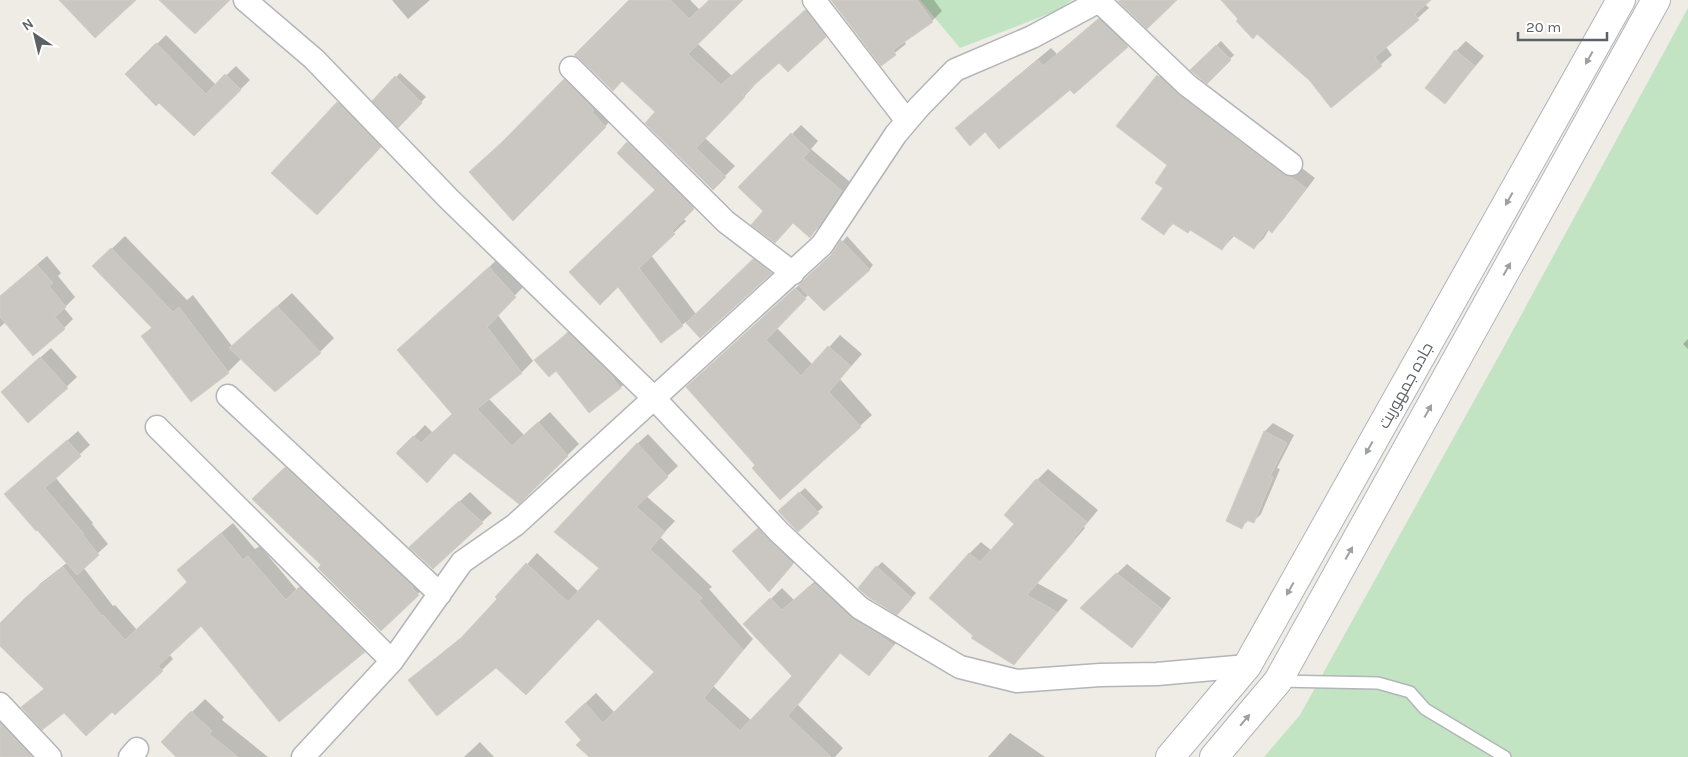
<svg xmlns="http://www.w3.org/2000/svg" width="1688" height="757" font-family="Karla,Cairo,sans-serif">
<rect width="100%" height="100%" fill="#eeece5"/>
<path fill="#c3e4c3" d="M 920,0 L 1072,0 L 1056,11 L 960,48 Z
M 1688,8 L 1688,757 L 1264,757 L 1300,715 L 1506,343 Z"/>
<path fill="#0003" d="M 392,0 L 430,0 L 408,19 Z
M 631,0 L 690,0 L 700,10 L 711,0 L 741,0 L 697,43 L 732,76 L 816,1 L 835,26 L 825,36 L 779,61 L 753,85 L 754,86 L 705,138 L 735,166 L 713,188 L 657,112 Z
M 832,0 L 934,0 L 942,11 L 932,21 L 904,41 L 906,44 L 881,64 Z
M 1222,0 L 1429,0 L 1425,4 L 1429,8 L 1386,47 L 1392,55 L 1332,106 L 1311,80 L 1257,33 L 1239,19 Z
M 1112,7 L 1140,34 L 1074,93 L 1071,89 L 986,131 L 956,128 L 969,116 L 1051,48 L 1057,54 Z
M 166,35 L 216,85 L 236,66 L 250,80 L 194,135 L 159,101 L 126,74 Z
M 1221,41 L 1234,55 L 1207,82 L 1192,70 Z
M 1466,41 L 1484,56 L 1445,102 L 1456,51 Z
M 1168,66 L 1315,178 L 1282,221 L 1272,231 L 1269,229 L 1264,238 L 1254,248 L 1235,235 L 1222,249 L 1190,229 L 1174,223 L 1164,233 L 1164,188 L 1169,165 L 1118,126 Z
M 578,67 L 619,112 L 513,220 L 515,131 Z
M 400,73 L 426,97 L 398,126 L 374,101 Z
M 353,88 L 394,132 L 332,199 L 273,173 Z
M 801,125 L 818,141 L 811,149 L 850,182 L 819,227 L 810,236 L 793,222 L 765,211 L 740,187 Z
M 640,131 L 705,196 L 683,218 L 686,221 L 651,255 L 696,314 L 764,250 L 781,262 L 700,336 L 686,322 L 661,341 L 618,286 L 656,190 L 618,153 Z
M 125,236 L 187,300 L 193,295 L 232,346 L 292,293 L 334,338 L 320,352 L 242,358 L 228,372 L 191,400 L 143,336 L 153,326 L 94,266 Z
M 847,236 L 873,265 L 869,270 L 809,294 L 777,328 L 813,365 L 840,335 L 862,354 L 840,379 L 872,415 L 860,426 L 756,465 L 699,376 L 833,254 Z
M 47,256 L 61,273 L 58,276 L 75,297 L 64,308 L 73,319 L 64,328 L 6,322 L 0,327 L 0,296 Z
M 501,256 L 526,284 L 497,314 L 533,361 L 522,372 L 488,398 L 524,435 L 550,412 L 579,444 L 519,502 L 455,452 L 427,482 L 398,453 L 425,425 L 433,433 L 454,413 L 411,339 Z
M 578,323 L 630,378 L 620,388 L 556,369 L 536,360 Z
M 1688,339 L 1688,349 L 1683,344 Z
M 51,348 L 77,377 L 39,412 L 23,373 Z
M 1273,423 L 1294,435 L 1277,468 L 1280,469 L 1261,514 L 1253,522 L 1249,520 L 1241,527 L 1228,521 L 1265,431 Z
M 78,431 L 90,445 L 55,477 L 93,523 L 92,524 L 108,544 L 83,567 L 113,606 L 115,605 L 137,630 L 188,582 L 190,559 L 233,523 L 255,549 L 260,546 L 297,590 L 311,577 L 375,641 L 364,652 L 201,624 L 169,654 L 173,659 L 162,670 L 112,710 L 64,712 L 23,707 L 45,688 L 0,644 L 0,625 L 41,583 L 68,562 L 6,494 Z
M 648,434 L 678,466 L 646,496 L 675,521 L 660,537 L 712,587 L 709,589 L 753,639 L 713,686 L 752,721 L 794,676 L 745,624 L 782,588 L 794,600 L 822,575 L 903,634 L 879,664 L 869,674 L 841,652 L 798,705 L 843,748 L 835,757 L 590,757 L 583,740 L 577,711 L 596,693 L 615,713 L 656,672 L 598,617 L 496,666 L 410,680 L 421,670 L 469,631 L 537,553 L 579,592 L 601,567 L 637,444 Z
M 296,458 L 428,584 L 381,630 L 323,565 L 264,489 Z
M 1048,469 L 1098,510 L 1084,527 L 1085,528 L 1037,583 L 1068,600 L 1025,652 L 1013,663 L 975,635 L 969,554 L 981,542 L 992,551 L 1016,524 L 1037,480 Z
M 805,488 L 823,507 L 798,530 L 784,506 Z
M 470,492 L 492,513 L 482,522 L 421,537 Z
M 768,519 L 802,553 L 779,581 L 744,541 Z
M 882,562 L 916,593 L 902,608 L 877,567 Z
M 1127,564 L 1171,598 L 1141,637 L 1131,647 L 1081,608 Z
M 205,699 L 224,717 L 222,720 L 268,757 L 178,757 L 192,712 Z
M 0,712 L 55,757 L 0,757 Z
M 1010,733 L 1045,757 L 988,757 Z
M 480,742 L 494,757 L 464,757 Z"/>
<path fill="#cac7c2" stroke="#d2cec3" d="M 59,0 L 136,0 L 95,38 Z
M 159,0 L 230,0 L 195,34 Z
M 629,0 L 670,0 L 689,19 L 709,0 L 743,0 L 688,54 L 721,85 L 805,10 L 826,37 L 788,72 L 779,63 L 743,95 L 745,97 L 696,148 L 726,177 L 713,190 L 645,123 L 655,112 L 622,81 L 613,91 L 580,59 L 574,55 Z
M 831,0 L 917,0 L 933,22 L 893,50 L 896,55 L 881,66 Z
M 1120,0 L 1177,0 L 1147,29 L 1118,1 Z
M 1221,0 L 1431,0 L 1415,14 L 1419,20 L 1375,57 L 1382,66 L 1331,108 L 1310,81 L 1257,34 L 1253,39 L 1236,21 L 1238,19 Z
M 1098,19 L 1128,47 L 1074,94 L 1070,90 L 999,149 L 985,132 L 970,146 L 955,128 L 1038,60 L 1043,66 Z
M 156,43 L 206,94 L 225,74 L 241,90 L 194,136 L 159,103 L 156,106 L 125,74 Z
M 1216,45 L 1231,60 L 1207,84 L 1190,70 Z
M 1455,50 L 1475,66 L 1445,104 L 1425,88 Z
M 1157,75 L 1179,95 L 1283,174 L 1291,177 L 1306,188 L 1272,233 L 1267,229 L 1254,249 L 1232,235 L 1222,250 L 1190,230 L 1188,233 L 1172,223 L 1164,235 L 1141,219 L 1163,188 L 1155,183 L 1167,165 L 1116,126 Z
M 395,76 L 422,103 L 398,128 L 372,101 Z
M 564,79 L 594,110 L 592,112 L 606,127 L 513,221 L 469,172 L 501,143 Z
M 337,102 L 381,147 L 317,215 L 271,173 Z
M 791,133 L 810,151 L 803,158 L 842,191 L 810,238 L 793,223 L 775,243 L 751,225 L 763,211 L 738,187 Z
M 627,142 L 694,209 L 672,231 L 675,234 L 639,268 L 683,326 L 661,343 L 618,287 L 600,305 L 569,272 L 655,190 L 617,153 Z
M 841,240 L 870,270 L 824,311 L 798,285 L 831,255 Z
M 111,248 L 173,312 L 179,307 L 229,373 L 191,402 L 141,336 L 152,328 L 92,266 Z
M 753,259 L 772,273 L 700,338 L 686,323 Z
M 37,265 L 53,283 L 49,286 L 66,307 L 55,317 L 65,329 L 33,356 L 0,317 L 0,296 Z
M 489,267 L 516,297 L 487,327 L 522,373 L 477,409 L 512,446 L 538,422 L 568,456 L 519,504 L 454,453 L 427,483 L 396,453 L 413,436 L 421,443 L 452,414 L 397,350 Z
M 795,288 L 806,299 L 766,340 L 801,376 L 828,346 L 851,366 L 829,392 L 861,427 L 780,500 L 752,468 L 755,465 L 686,387 Z
M 277,306 L 321,353 L 275,392 L 229,348 Z
M 568,333 L 614,378 L 613,379 L 621,388 L 589,413 L 556,371 L 549,377 L 534,360 Z
M 40,357 L 68,388 L 28,423 L 1,392 Z
M 1264,431 L 1287,443 L 1270,476 L 1273,477 L 1254,523 L 1246,520 L 1242,529 L 1226,521 Z
M 67,440 L 81,456 L 45,488 L 84,534 L 83,535 L 99,555 L 77,575 L 37,530 L 36,531 L 4,494 Z
M 637,443 L 668,477 L 636,507 L 665,532 L 650,549 L 702,598 L 699,601 L 743,650 L 704,698 L 740,731 L 792,676 L 743,624 L 770,598 L 782,610 L 811,585 L 812,587 L 815,584 L 851,618 L 880,635 L 893,645 L 869,676 L 840,653 L 788,716 L 831,757 L 589,757 L 576,745 L 581,740 L 565,722 L 585,703 L 603,723 L 654,672 L 598,619 L 526,695 L 496,668 L 437,716 L 408,680 L 460,639 L 497,599 L 495,597 L 526,563 L 568,602 L 599,568 L 554,532 Z
M 285,467 L 413,587 L 412,588 L 419,595 L 381,631 L 318,568 L 321,565 L 252,499 Z
M 1036,479 L 1087,522 L 1073,539 L 1075,540 L 1027,595 L 1057,612 L 1014,665 L 971,638 L 973,636 L 929,598 L 969,553 L 980,562 L 1014,524 L 1004,515 Z
M 799,492 L 819,513 L 798,532 L 778,511 Z
M 459,501 L 483,523 L 433,569 L 409,547 Z
M 758,528 L 793,564 L 769,592 L 732,551 Z
M 221,533 L 243,560 L 248,556 L 286,600 L 299,587 L 365,652 L 279,722 L 201,626 L 158,666 L 163,671 L 115,715 L 112,712 L 86,736 L 64,713 L 42,730 L 21,707 L 44,689 L 0,646 L 0,623 L 26,597 L 63,567 L 102,616 L 103,615 L 125,640 L 187,582 L 177,570 Z
M 876,566 L 912,598 L 897,615 L 868,597 L 858,588 Z
M 1116,573 L 1162,609 L 1132,648 L 1080,608 Z
M 191,711 L 212,731 L 209,734 L 238,757 L 176,757 L 161,742 Z
M 0,723 L 32,757 L 0,757 Z"/>
<g fill="none" stroke-linecap="round" stroke-linejoin="round">
<g stroke="#b2b5b9" stroke-width="14">
<path id="lane" d="M 1278,681 L 1378,683 L 1410,692 L 1425,709 L 1505,757"/>
</g>
<g stroke="#b2b5b9" stroke-width="25">
<path id="street" d="M 245,0 L 314,59 L 449,199 L 654,398 L 779,532 L 860,608 L 960,667 L 1017,681 L 1100,675 L 1157,674 L 1247,666
M 814,0 L 907,121
M 1099,1 L 1187,85 L 1291,164
M 571,68 L 726,222 L 793,273
M 228,396 L 440,594
M 157,427 L 392,661
M 0,704 L 50,757
M 130,757 L 137,749
M 303,757 L 392,661 L 462,562 L 515,525 L 822,245 L 896,134 L 919,107 L 955,70 L 1032,37 L 1101,0"/>
</g>
<g stroke="#b1b4b9" stroke-width="30">
<path id="secondary" d="M 1170,757 L 1247,666 L 1621,0
M 1214,757 L 1278,681 L 1656,0"/>
</g>
<use href="#lane" stroke="#fff" stroke-width="11"/>
<use href="#street" stroke="#fff" stroke-width="22"/>
<use href="#secondary" stroke="#fff" stroke-width="28"/>
</g>
<defs><path id="oneway-solid" d="M-6-.8H1V-3.2L6.5 0L1 3.2V.8H-6Z" transform="scale(1.25)"/></defs>
<g fill="#9ea0a2">
<use href="#oneway-solid" transform="translate(1589 58) rotate(119)"/>
<use href="#oneway-solid" transform="translate(1509 199) rotate(119)"/>
<use href="#oneway-solid" transform="translate(1507 269) rotate(-61)"/>
<use href="#oneway-solid" transform="translate(1428 411) rotate(-61)"/>
<use href="#oneway-solid" transform="translate(1369 448) rotate(119)"/>
<use href="#oneway-solid" transform="translate(1349 553) rotate(-61)"/>
<use href="#oneway-solid" transform="translate(1290 589) rotate(119)"/>
<use href="#oneway-solid" transform="translate(1245 720) rotate(-50)"/>
</g>
<g text-anchor="middle" stroke-width="5" stroke-linejoin="round" paint-order="stroke">
<g font-size="16" fill="#5d6064" stroke="#fff">
<text transform="translate(1405 385) rotate(-61)" y="6">جاده جمهوریت</text>
</g>
</g>
<g transform="translate(35 35) rotate(325)" stroke="#ffffff" stroke-width="4" paint-order="stroke">
<path d="M0-4L9 19L0 12L-9 19Z" fill="#5d6064"/>
<text y="-8" font-size="14" font-weight="bold" text-anchor="middle" fill="#5d6064">N</text>
</g>
<path d="M1518 32v8h89v-8" fill="none" stroke="#5d6064" stroke-width="2.5"/>
<text x="1526" y="32" font-size="15" fill="#5d6064" stroke="#ffffff" stroke-width="4" paint-order="stroke">20 m</text>
</svg>
